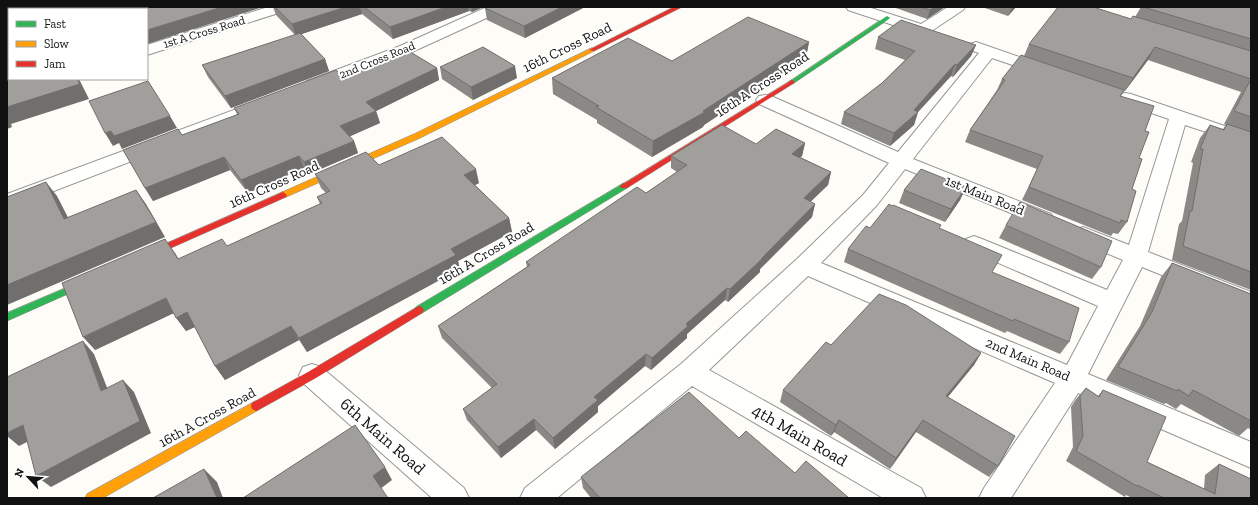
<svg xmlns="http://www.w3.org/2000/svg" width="1258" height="505" font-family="'Zilla Slab',serif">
<rect width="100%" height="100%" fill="#fdfcf7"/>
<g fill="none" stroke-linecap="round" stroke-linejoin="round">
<g stroke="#979795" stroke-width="2">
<path id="street" d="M 268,7 L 290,7 L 288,10 L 147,55 L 147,45 Z
M 487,7 L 506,7 L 504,10 L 412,52 L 319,89 L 313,90 L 307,89 L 305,85 L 307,81 L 400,46 Z
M 846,7 L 868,7 L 921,24 L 948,7 L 965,7 L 963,10 L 933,30 L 931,34 L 926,36 L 848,10 Z
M 976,42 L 1051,68 L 1053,71 L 1051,74 L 1045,76 L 992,58 L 913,159 L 1051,214 L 1054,219 L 1051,224 L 1044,226 L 1037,224 L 905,169 L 877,205 L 821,263 L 1067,365 L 1098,306 L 966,249 L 963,244 L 966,239 L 974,236 L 982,239 L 1107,290 L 1123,260 L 1075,240 L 1072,235 L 1075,230 L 1083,227 L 1129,245 L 1169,119 L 1119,102 L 1116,98 L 1119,94 L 1125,93 L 1131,94 L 1251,135 L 1251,147 L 1185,125 L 1148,252 L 1251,292 L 1251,311 L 1142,267 L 1088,374 L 1251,442 L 1251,468 L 1078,393 L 1011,498 L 979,498 L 984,488 L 1055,383 L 808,276 L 709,370 L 921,488 L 926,498 L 883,498 L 692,386 L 557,498 L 520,498 L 525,488 L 681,364 L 797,259 L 863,195 L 889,163 L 759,104 L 756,100 L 759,96 L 765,95 L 771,96 L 898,152 L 979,53 L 970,50 L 968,47 L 970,44 Z
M 266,98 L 272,99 L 275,103 L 272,107 L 7,209 L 7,194 Z
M 312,364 L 321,367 L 464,488 L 469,498 L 432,498 L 303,383 L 299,375 L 303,367 Z"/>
</g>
<g stroke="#8e8d8b" stroke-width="1">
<path id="fast" d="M 887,16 L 890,18 L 889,19 L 794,83 L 792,84 L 789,82 Z
M 624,183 L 627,184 L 628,186 L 627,188 L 422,313 L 416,313 L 414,310 L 416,307 Z
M 94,276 L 97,277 L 99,279 L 97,281 L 7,321 L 7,313 Z"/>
</g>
<g stroke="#8e8d8b" stroke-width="1">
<path id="slow" d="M 67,7 L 77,7 L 73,9 L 63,9 Z
M 592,48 L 595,50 L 594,51 L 420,138 L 286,197 L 280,197 L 279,195 L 280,193 L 414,134 Z
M 256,401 L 260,403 L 261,406 L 260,409 L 103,498 L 85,498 L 87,494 Z"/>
</g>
<g stroke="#8e8d8b" stroke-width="1">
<path id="jam" d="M 674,7 L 682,7 L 594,51 L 589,50 Z
M 792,80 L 795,82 L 794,83 L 627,188 L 621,188 L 620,186 Z
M 283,192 L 287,195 L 286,197 L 146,259 L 143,260 L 138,257 L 140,255 Z
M 419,306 L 422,307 L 424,310 L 422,313 L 316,378 L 260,409 L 256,411 L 252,409 L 251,406 L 252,403 L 308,372 Z"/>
</g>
<use href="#street" fill="#fffffe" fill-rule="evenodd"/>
<use href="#fast" fill="#30b455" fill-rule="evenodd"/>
<use href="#slow" fill="#ff9f0a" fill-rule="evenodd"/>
<use href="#jam" fill="#e5322d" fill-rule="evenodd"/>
</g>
<path fill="#8a8986" d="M 273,7 L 483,7 L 472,12 L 469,11 L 393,39 L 362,14 L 301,34 L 325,59 L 329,71 L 231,108 L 208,77 L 202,65 L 295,35 L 276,15 Z
M 585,7 L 525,38 L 487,20 L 485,8 Z
M 893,7 L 945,7 L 927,19 Z
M 982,7 L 1016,7 L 1008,16 Z
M 1141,7 L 1251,7 L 1251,290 L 1172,260 L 1179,224 L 1182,221 L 1193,163 L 1191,162 L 1200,138 L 1210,125 L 1223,129 L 1226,125 L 1224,124 L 1241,92 L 1148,60 L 1125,91 L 1124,91 L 1121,96 L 1145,131 L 1132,189 L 1127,222 L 1118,234 L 1113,233 L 1111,236 L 1022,200 L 1037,169 L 965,142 L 970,130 L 997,90 L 1002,79 L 1024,56 L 1029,44 L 1131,19 L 1135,17 Z
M 878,37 L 976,45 L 971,56 L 953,77 L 951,76 L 918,112 L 914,125 L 890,146 L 841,124 L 844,112 L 882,83 L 905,60 L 875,49 Z
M 809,42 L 806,57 L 704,125 L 703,127 L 652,157 L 597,123 L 597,120 L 553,94 L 552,78 Z
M 440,67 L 517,78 L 473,100 L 442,79 Z
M 437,68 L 439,80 L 376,111 L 380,123 L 350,136 L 354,141 L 358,153 L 309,174 L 304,168 L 248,193 L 230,170 L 153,201 L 145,188 L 237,114 L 234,108 L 344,78 Z
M 805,143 L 802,156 L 800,157 L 831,172 L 828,185 L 810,202 L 815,204 L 812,217 L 760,269 L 760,272 L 728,302 L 725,300 L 687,334 L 687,338 L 651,370 L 645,366 L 598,406 L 598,412 L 555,449 L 536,430 L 501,458 L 467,420 L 463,409 L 492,388 L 442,338 L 438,326 L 527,267 L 526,262 L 646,193 L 677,172 L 671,168 L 671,156 L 756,144 Z
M 379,165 L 479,183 L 475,185 L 509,218 L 512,232 L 458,261 L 460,269 L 307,352 L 299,340 L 225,380 L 215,366 L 195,327 L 186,331 L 174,313 L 95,350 L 175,253 L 178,259 L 227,246 L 320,204 L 317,197 L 326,193 L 321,188 L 315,174 Z
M 966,187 L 960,200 L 945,222 L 899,203 L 904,190 Z
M 892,206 L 939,228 L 992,273 L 1069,342 L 1060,354 L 1007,331 L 1005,333 L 844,262 L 848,249 L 870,228 Z
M 1006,225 L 1101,267 L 1092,279 L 999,238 Z
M 1172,263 L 1251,294 L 1251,430 L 1248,428 L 1239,436 L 1181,404 L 1176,409 L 1166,403 L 1164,404 L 1106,380 L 1140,326 L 1161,277 Z
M 831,345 L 981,353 L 974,365 L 947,397 L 998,466 L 989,477 L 916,432 L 890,469 L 834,432 L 831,436 L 780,402 L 783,390 Z
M 1086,388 L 1098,396 L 1103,390 L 1147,462 L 1204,489 L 1205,475 L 1219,464 L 1251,498 L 1132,498 L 1126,495 L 1125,497 L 1066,461 L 1073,447 L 1071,407 L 1076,399 Z
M 739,438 L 795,473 L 849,498 L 591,498 L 583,488 L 581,477 Z"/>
<path fill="#716f6d" d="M 47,7 L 50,7 L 51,9 L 48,9 Z
M 222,7 L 263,7 L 147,44 L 147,30 Z
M 346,7 L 360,7 L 362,14 L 296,36 L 292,24 Z
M 446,7 L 468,7 L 469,11 L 393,39 L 390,27 Z
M 471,7 L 483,7 L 472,12 Z
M 562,7 L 585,7 L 525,38 L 524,26 Z
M 934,7 L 945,7 L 927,19 L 930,10 Z
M 1012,7 L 1016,7 L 1008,16 Z
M 809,42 L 806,57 L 704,125 L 703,127 L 652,157 L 653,141 L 703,111 Z
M 976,45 L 971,56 L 953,77 L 957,65 Z
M 1155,47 L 1148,60 L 1125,91 L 1133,78 Z
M 325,59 L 329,71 L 231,108 L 225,96 Z
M 955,64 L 951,76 L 918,112 L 914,125 L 890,146 L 894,133 L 914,110 Z
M 515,66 L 517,78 L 473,100 L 471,87 Z
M 437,68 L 439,80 L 370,114 L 366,102 Z
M 77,79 L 79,79 L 89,99 L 11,124 L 12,127 L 7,129 L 7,107 Z
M 376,111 L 380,123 L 344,139 L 340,126 Z
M 170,116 L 177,128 L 122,149 L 119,143 L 113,146 L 105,133 L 111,131 Z
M 354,141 L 358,153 L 309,174 L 304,162 Z
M 805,143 L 802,156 L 789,166 L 792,154 Z
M 299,156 L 304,168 L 248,193 L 241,180 Z
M 224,157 L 230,170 L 153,201 L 145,188 Z
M 476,169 L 479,183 L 467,189 L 464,175 Z
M 831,172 L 828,185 L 801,211 L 804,198 Z
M 46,182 L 57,196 L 76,233 L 64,219 Z
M 966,187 L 960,200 L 945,222 L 951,209 Z
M 136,190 L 146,204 L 165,237 L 7,305 L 7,285 Z
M 815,204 L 812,217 L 760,269 L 760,272 L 728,302 L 730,289 Z
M 509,218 L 512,232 L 458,261 L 460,269 L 307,352 L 299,338 L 451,249 Z
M 165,239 L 175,253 L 187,273 L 178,259 Z
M 727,288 L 725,300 L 687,334 L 687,338 L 651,370 L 652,358 L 686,324 Z
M 166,298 L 176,312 L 95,350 L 83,337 Z
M 187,312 L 197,326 L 186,331 L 176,318 Z
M 291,326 L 299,340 L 225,380 L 215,366 Z
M 83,341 L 94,354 L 113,403 L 101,391 Z
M 981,353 L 974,365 L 939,408 L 946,396 Z
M 646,354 L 645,366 L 598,406 L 598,412 L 555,449 L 553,438 L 594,397 Z
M 123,380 L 134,392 L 151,433 L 51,487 L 36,476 Z
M 534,419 L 536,430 L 501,458 L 498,447 Z
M 839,420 L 834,432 L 831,436 L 836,425 Z
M 923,420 L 916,432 L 890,469 L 896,458 Z
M 23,425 L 37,437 L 19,446 L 7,436 L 7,433 Z
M 385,467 L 392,480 L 380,489 L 373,476 Z
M 204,469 L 217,482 L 223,498 L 217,498 Z"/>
<path fill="#a19f9c" stroke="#716f6d" d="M 7,7 L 47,7 L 48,9 L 9,9 L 9,79 L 77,79 L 80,84 L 7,107 Z
M 96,7 L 222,7 L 147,30 L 147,9 L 97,9 Z
M 275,7 L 346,7 L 292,24 Z
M 364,7 L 446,7 L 390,27 Z
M 487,7 L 562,7 L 524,26 L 485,8 Z
M 921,7 L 934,7 L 930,10 Z
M 1058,7 L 1093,7 L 1131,19 L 1133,16 L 1251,51 L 1251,117 L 1234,111 L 1251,79 L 1155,47 L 1133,78 L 1029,44 Z
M 1143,7 L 1251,7 L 1251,39 Z
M 748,17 L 809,42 L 703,111 L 705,112 L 653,141 L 596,107 L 599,106 L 552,78 L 628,38 L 672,61 Z
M 901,20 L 976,45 L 957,65 L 955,64 L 914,110 L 918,112 L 894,133 L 844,112 L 882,83 L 915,51 L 878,37 Z
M 300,33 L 325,59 L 225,96 L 202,65 Z
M 483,47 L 515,66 L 471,87 L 440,67 Z
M 407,50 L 437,68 L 366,102 L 376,111 L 340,126 L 354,141 L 304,162 L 299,156 L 241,180 L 224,157 L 145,188 L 123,150 L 178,129 L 182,135 L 239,114 L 234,108 L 336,70 L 344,78 Z
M 1021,55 L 1124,90 L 1120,96 L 1154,106 L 1145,131 L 1149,132 L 1139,158 L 1142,159 L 1132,189 L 1136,191 L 1127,222 L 1121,220 L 1120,223 L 1029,187 L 1043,156 L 970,130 L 1005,80 L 1002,79 Z
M 148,81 L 170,116 L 114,136 L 111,131 L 105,133 L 89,101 Z
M 1227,124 L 1251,132 L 1251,272 L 1183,246 L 1190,211 L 1192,211 L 1203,149 L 1200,149 L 1210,125 L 1224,130 Z
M 722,125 L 756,144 L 776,129 L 805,143 L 792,154 L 831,172 L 804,198 L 815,204 L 761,259 L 762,259 L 730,289 L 727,288 L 686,324 L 688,326 L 652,358 L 646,354 L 594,397 L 598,400 L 553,438 L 534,419 L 498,447 L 463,409 L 497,384 L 438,326 L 530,265 L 526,262 L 637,187 L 646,193 L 687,165 L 671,156 Z
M 442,137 L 476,169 L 464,175 L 509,218 L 451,249 L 456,255 L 299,338 L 291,326 L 215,366 L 187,312 L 176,318 L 166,298 L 83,337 L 62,283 L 165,239 L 178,259 L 222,239 L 227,246 L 322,203 L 317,197 L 330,191 L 315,174 L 366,152 L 379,165 Z
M 921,169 L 966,187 L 951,209 L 904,190 Z
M 46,182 L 64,219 L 136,190 L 156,222 L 7,285 L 7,197 Z
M 1020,202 L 1112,241 L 1101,267 L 1006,225 Z
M 889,204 L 892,206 L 893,205 L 941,225 L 939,228 L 1002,255 L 992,272 L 1079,308 L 1069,342 L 1014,319 L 1013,321 L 848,249 L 866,226 L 870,228 Z
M 1172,263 L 1251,294 L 1251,421 L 1193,390 L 1189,396 L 1178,389 L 1177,391 L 1118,367 L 1152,312 Z
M 879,294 L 906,305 L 981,353 L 946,396 L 1015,436 L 998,466 L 923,420 L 896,458 L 839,420 L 836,425 L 783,390 L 826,342 L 831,345 Z
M 83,341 L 101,391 L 123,380 L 140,421 L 36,476 L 23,425 L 7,433 L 7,377 Z
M 1086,388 L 1099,397 L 1103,390 L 1166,417 L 1147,462 L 1215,494 L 1219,464 L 1251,479 L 1251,498 L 1164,498 L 1137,485 L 1137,486 L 1076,451 L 1083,436 L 1080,396 Z
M 689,392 L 739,438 L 746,431 L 795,473 L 806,461 L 849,498 L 600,498 L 581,477 Z
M 355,425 L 385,467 L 373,476 L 388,498 L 243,498 Z
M 204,469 L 217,498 L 153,498 Z"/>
<g text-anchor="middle" stroke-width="4" stroke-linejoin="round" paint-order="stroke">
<g font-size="12" fill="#111" stroke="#fff">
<text transform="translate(204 32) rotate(-17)" y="4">1st A Cross Road</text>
<text transform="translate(377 60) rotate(-22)" y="4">2nd Cross Road</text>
</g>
<g font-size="14" fill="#111" stroke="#fff">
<text transform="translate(567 47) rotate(-26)" y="5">16th Cross Road</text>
<text transform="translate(762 84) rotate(-33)" y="5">16th A Cross Road</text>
<text transform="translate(274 184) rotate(-24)" y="5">16th Cross Road</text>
<text transform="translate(985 195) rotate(22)" y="5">1st Main Road</text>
<text transform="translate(486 253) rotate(-31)" y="5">16th A Cross Road</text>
<text transform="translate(1028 359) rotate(23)" y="5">2nd Main Road</text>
<text transform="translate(207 417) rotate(-29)" y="5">16th A Cross Road</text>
</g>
<g font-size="17" fill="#111" stroke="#fff">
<text transform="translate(800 435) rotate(30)" y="6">4th Main Road</text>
<text transform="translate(383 436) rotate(41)" y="6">6th Main Road</text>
</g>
</g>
<rect width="1258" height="505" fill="none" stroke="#111111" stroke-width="16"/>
<rect x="8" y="8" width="140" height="72" fill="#ffffff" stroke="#a0a0a0"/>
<rect x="16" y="21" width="20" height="6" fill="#30b455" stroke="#a0a0a0"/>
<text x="44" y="28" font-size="12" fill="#111111">Fast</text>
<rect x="16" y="41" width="20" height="6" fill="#ff9f0a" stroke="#a0a0a0"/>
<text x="44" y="48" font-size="12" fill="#111111">Slow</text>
<rect x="16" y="61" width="20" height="6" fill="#e5322d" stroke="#a0a0a0"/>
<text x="44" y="68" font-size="12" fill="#111111">Jam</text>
<g transform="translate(28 477) rotate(296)" stroke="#ffffff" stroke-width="3" paint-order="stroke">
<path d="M0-3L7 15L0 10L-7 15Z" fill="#111111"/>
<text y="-6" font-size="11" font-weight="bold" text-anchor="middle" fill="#111111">N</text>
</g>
</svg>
